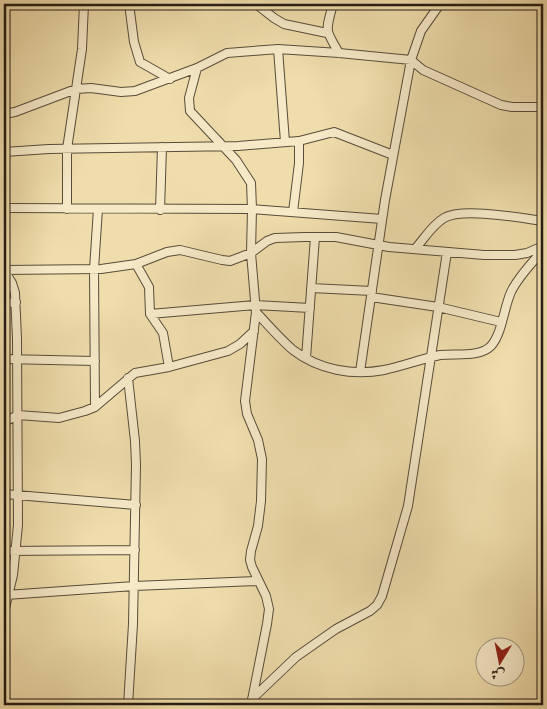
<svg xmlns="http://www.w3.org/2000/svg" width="547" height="709" font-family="'Old Standard TT',Amiri,serif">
<rect width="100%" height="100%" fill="#efddab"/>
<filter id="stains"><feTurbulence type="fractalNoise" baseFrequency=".004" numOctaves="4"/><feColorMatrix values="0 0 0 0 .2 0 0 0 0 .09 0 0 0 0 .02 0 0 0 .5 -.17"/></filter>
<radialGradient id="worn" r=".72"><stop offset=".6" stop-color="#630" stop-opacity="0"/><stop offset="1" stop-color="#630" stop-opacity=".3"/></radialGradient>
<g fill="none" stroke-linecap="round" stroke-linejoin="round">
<g stroke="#584c3a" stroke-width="10">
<path id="minor" d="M 38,4 L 51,4
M 129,4 L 134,42 L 140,62 L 170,79
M 204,4 L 221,4
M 256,4 L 274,18 L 284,24 L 327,33
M 333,4 C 326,31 324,28 339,53
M 278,49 L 285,142
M 197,68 L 189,98 L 190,111 L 236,160 L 251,183 L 252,209 L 251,253 L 256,312 L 245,401 L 247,414 L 258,440 L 262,459 L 261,501 L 258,526 L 251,551 L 250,560 L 252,567 L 266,596 L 269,609 L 267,624 L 251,705
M 4,114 L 15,112 L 76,89 L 91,88 L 121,92 L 135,91 L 197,68 L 227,53 L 278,49 L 339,53 L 411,60 L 423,70 L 501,105 L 512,107 L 543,107
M 4,152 L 49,149 L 238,146 L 299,141 L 334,132 L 393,155
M 4,208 L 252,209 L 382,219
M 67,209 L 67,149 L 82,49 L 84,4
M 160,210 L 162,147
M 293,212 L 299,163 L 299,141
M 415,249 C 424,239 432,225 444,218 C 462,207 521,218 543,221
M 136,264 L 149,287 L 150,314 L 163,333 L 169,367
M 4,270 L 101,269 L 136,264 L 167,252 L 180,250 L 222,260 L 230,261 L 251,253 L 267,241 L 275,238 L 305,237 L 336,237 L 389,247 L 484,255 L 515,255 L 527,253 L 543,246
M 4,270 L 12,283 L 15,293 L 17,339 L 18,525 L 13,575 L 4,612
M 311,288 L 372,291
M 371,297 L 438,307 L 501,322
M 4,303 L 16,302
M 256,312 C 268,325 280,339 293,350 C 319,370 353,376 384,370 C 403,366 421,359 440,355 C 455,353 479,358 491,346 C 502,334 504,307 511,292 C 518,277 532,263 543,250
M 150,314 L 255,305 L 310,308
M 306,358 L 315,237
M 4,359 L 95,361
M 360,372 L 385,200 L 411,60 L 421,31 L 440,4
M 128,378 L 135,441 L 136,465 L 133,624 L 128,705
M 95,407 L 94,269 L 98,209
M 4,422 L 18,415 L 59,418 L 85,411 L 95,407 L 135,373 L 169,367 L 228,351 L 240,344 L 254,331
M 4,494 L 136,505
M 4,551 L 135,550
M 6,595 L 134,586 L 258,581
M 252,699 L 296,657 L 336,629 L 370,611 L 377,605 L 382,596 L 408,506 L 447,252"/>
</g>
<use href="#minor" stroke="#f5e9c8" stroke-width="8"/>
</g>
<rect width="547" height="709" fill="none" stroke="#efddab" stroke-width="20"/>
<rect x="5" y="5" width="537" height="699" fill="none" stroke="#261c15" stroke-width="2.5"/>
<rect x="10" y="10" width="527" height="689" fill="none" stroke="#261c15"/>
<g transform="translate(500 662) rotate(190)"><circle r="24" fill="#f5e9c8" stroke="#a29780"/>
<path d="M0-4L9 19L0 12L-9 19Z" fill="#8f2418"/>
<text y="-8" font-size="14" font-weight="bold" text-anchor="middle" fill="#261c15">ش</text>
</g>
<rect width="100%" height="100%" filter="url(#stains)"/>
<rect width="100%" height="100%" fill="url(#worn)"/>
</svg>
